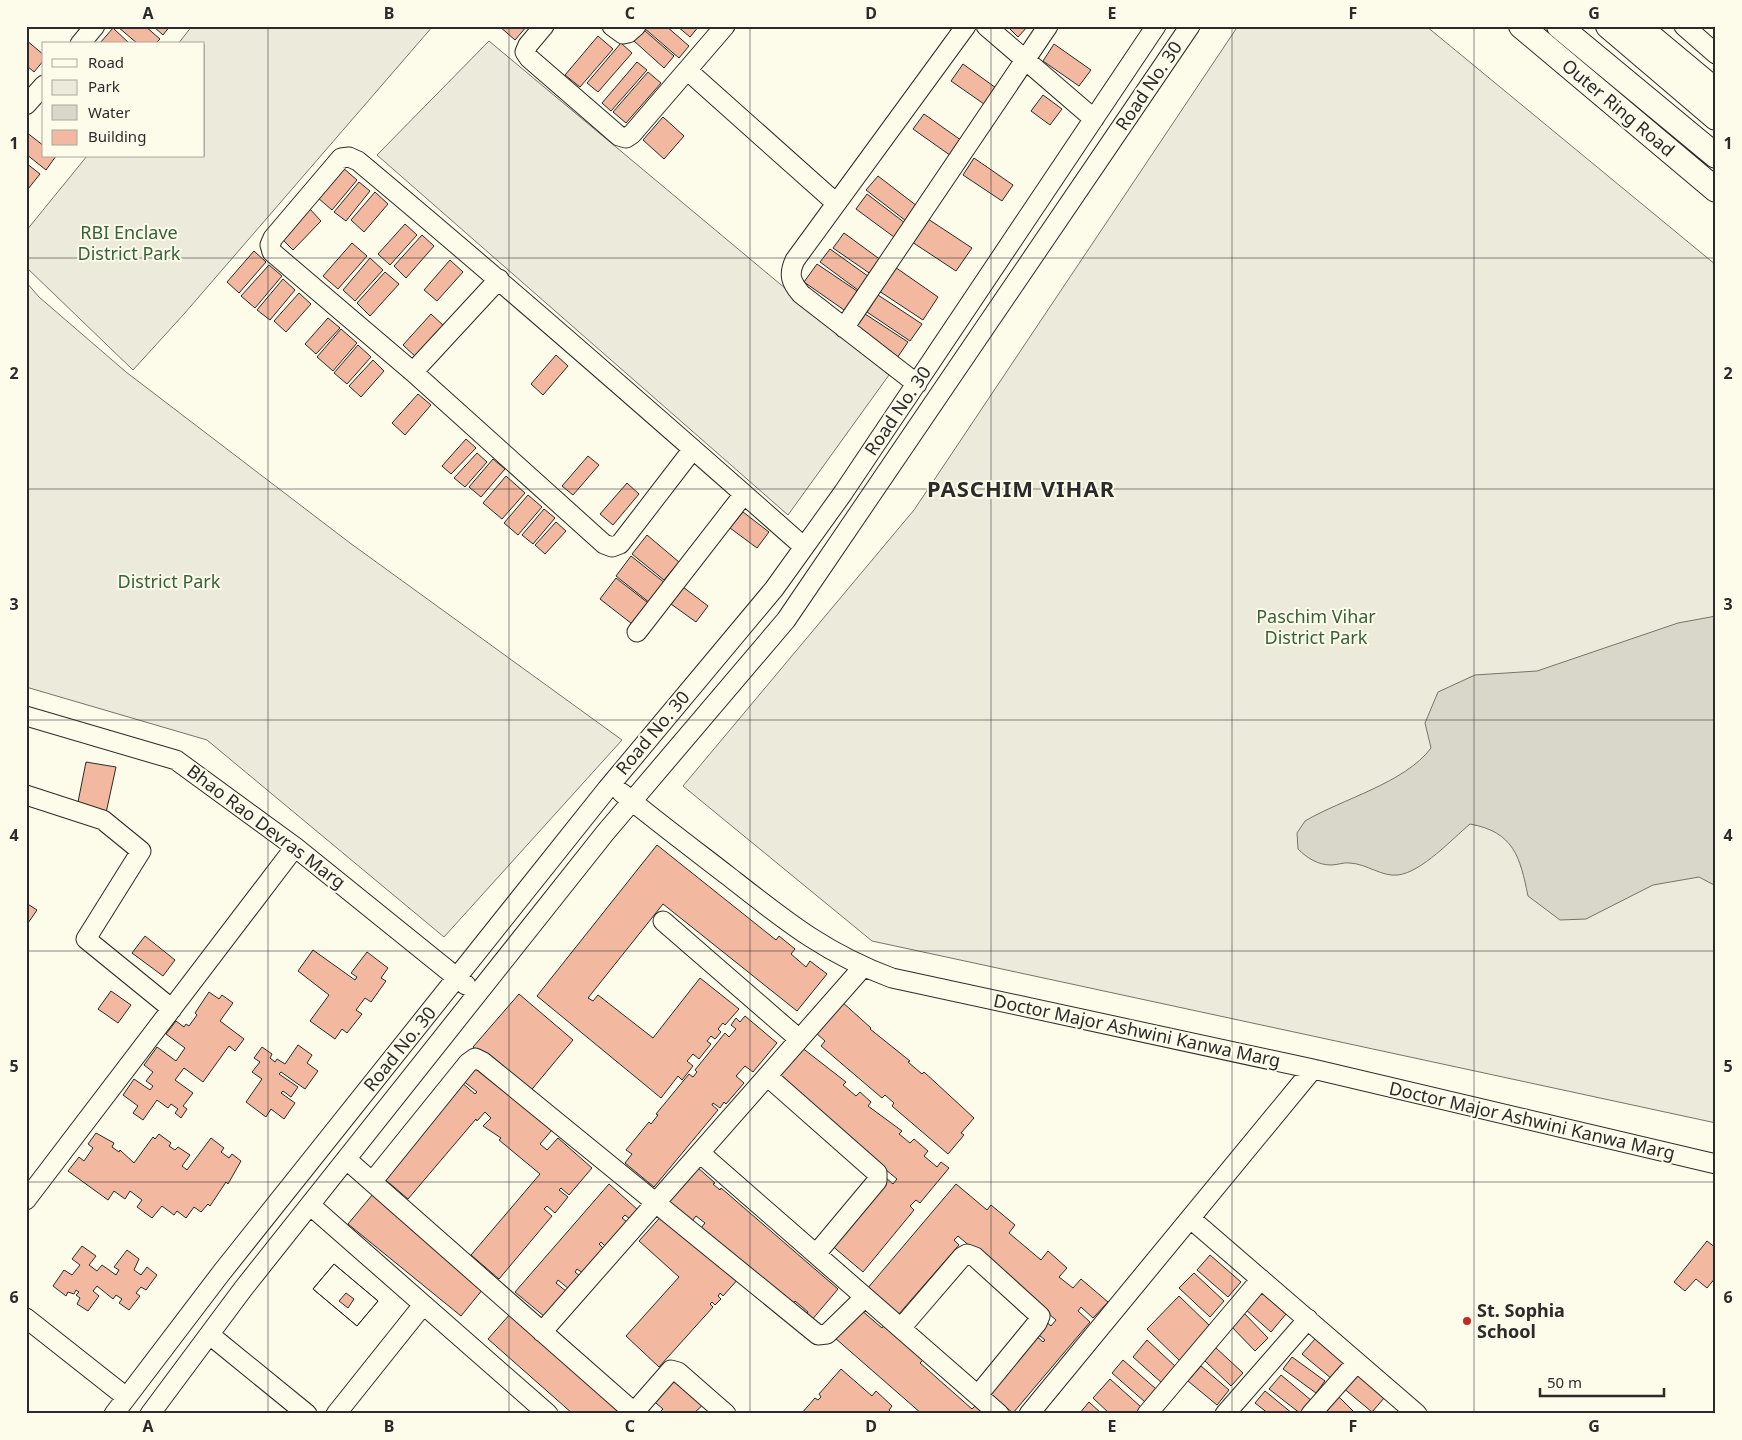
<svg xmlns="http://www.w3.org/2000/svg" width="1742" height="1440" font-family="'Noto Sans',sans-serif">
<rect width="100%" height="100%" fill="#fdfbea"/>
<path fill="#ecebdb" stroke="#74746e" d="M 192,26 L 433,26 L 184,314 L 133,370 L 26,267 L 26,231 L 87,156 L 204,156 L 204,44 L 178,44 Z
M 1238,26 L 1426,26 L 1716,265 L 1716,1123 L 872,941 L 683,786 L 914,510 Z
M 489,41 L 889,375 L 788,515 L 377,155 Z
M 26,282 L 39,297 L 126,372 L 350,543 L 622,740 L 444,937 L 207,740 L 26,687 Z"/>
<path fill="#d8d7c9" stroke="#74746e" d="M 1716,616 L 1716,886 L 1699,877 L 1653,885 L 1586,919 L 1560,920 L 1528,896 C 1520,857 1514,832 1470,824 C 1452,839 1422,872 1398,875 C 1382,877 1367,864 1350,863 C 1344,862 1338,865 1331,865 C 1318,865 1307,858 1298,849 L 1297,833 L 1305,821 C 1342,799 1405,783 1431,748 L 1425,723 L 1438,692 L 1475,675 L 1537,671 L 1678,623 Z"/>
<path fill="#f2b8a0" stroke="#2b2b2b" fill-rule="evenodd" d="M 145,26 L 160,39 L 155,44 L 138,44 L 118,27 Z
M 153,26 L 170,26 L 163,35 Z
M 499,26 L 527,26 L 515,40 Z
M 646,26 L 666,26 L 689,46 L 679,58 L 644,28 Z
M 677,26 L 699,26 L 690,37 Z
M 1007,26 L 1028,26 L 1018,37 Z
M 113,28 L 130,44 L 101,44 L 100,43 Z
M 644,30 L 674,56 L 664,68 L 634,41 Z
M 598,36 L 613,49 L 580,87 L 565,75 Z
M 26,40 L 44,55 L 44,60 L 34,72 L 26,65 Z
M 621,43 L 632,53 L 598,92 L 587,83 Z
M 1054,44 L 1091,70 L 1079,86 L 1043,61 Z
M 637,62 L 647,70 L 611,111 L 602,103 Z
M 963,64 L 996,88 L 984,104 L 951,81 Z
M 648,72 L 661,83 L 626,123 L 613,112 Z
M 1043,95 L 1062,109 L 1050,125 L 1031,111 Z
M 924,114 L 965,143 L 954,158 L 913,129 Z
M 663,117 L 684,136 L 664,159 L 643,140 Z
M 26,132 L 44,146 L 44,156 L 56,156 L 46,170 L 26,154 Z
M 974,158 L 1013,185 L 1002,201 L 963,175 Z
M 26,163 L 40,174 L 28,189 L 26,187 Z
M 343,168 L 357,180 L 332,210 L 318,198 Z
M 878,176 L 917,206 L 906,221 L 866,190 Z
M 359,182 L 370,191 L 346,221 L 334,212 Z
M 375,192 L 388,204 L 364,232 L 351,220 Z
M 867,194 L 905,223 L 894,237 L 856,209 Z
M 308,207 L 321,221 L 293,250 L 280,237 Z
M 925,217 L 972,248 L 956,271 L 909,240 Z
M 405,224 L 417,235 L 390,265 L 378,254 Z
M 844,233 L 885,263 L 875,277 L 833,248 Z
M 422,235 L 434,246 L 406,278 L 394,266 Z
M 352,243 L 367,256 L 338,289 L 323,276 Z
M 830,249 L 872,279 L 862,293 L 820,262 Z
M 254,251 L 266,262 L 239,293 L 227,282 Z
M 370,258 L 383,270 L 355,301 L 343,290 Z
M 450,260 L 463,272 L 437,301 L 424,290 Z
M 817,264 L 860,293 L 847,312 L 804,282 Z
M 269,265 L 282,276 L 255,308 L 241,296 Z
M 895,267 L 938,297 L 923,320 L 879,291 Z
M 385,272 L 399,284 L 370,316 L 357,303 Z
M 283,279 L 295,290 L 270,320 L 257,310 Z
M 299,293 L 311,304 L 286,332 L 274,321 Z
M 878,295 L 922,324 L 910,341 L 867,312 Z
M 862,312 L 908,342 L 897,358 L 852,328 Z
M 431,314 L 445,327 L 417,358 L 403,345 Z
M 328,318 L 340,328 L 316,354 L 305,344 Z
M 341,329 L 357,343 L 333,371 L 317,357 Z
M 358,345 L 371,357 L 347,384 L 334,373 Z
M 556,355 L 568,366 L 543,395 L 531,384 Z
M 373,360 L 384,371 L 361,397 L 349,386 Z
M 418,394 L 431,405 L 405,435 L 392,423 Z
M 466,439 L 476,448 L 451,474 L 442,466 Z
M 477,453 L 487,462 L 465,487 L 454,478 Z
M 588,456 L 599,465 L 573,495 L 562,486 Z
M 493,459 L 505,469 L 481,497 L 469,487 Z
M 506,476 L 525,493 L 502,519 L 483,503 Z
M 627,483 L 639,494 L 613,525 L 600,514 Z
M 528,495 L 542,507 L 518,535 L 504,523 Z
M 544,509 L 555,518 L 533,544 L 522,535 Z
M 743,512 L 769,532 L 757,548 L 730,528 Z
M 556,522 L 566,531 L 545,554 L 535,545 Z
M 647,535 L 679,562 L 664,580 L 632,554 Z
M 631,556 L 665,583 L 650,603 L 616,576 Z
M 616,578 L 652,606 L 636,627 L 600,599 Z
M 683,587 L 708,606 L 696,622 L 671,604 Z
M 86,762 L 116,767 L 106,813 L 77,807 Z
M 657,845 L 776,940 L 779,936 L 795,949 L 791,954 L 806,967 L 810,961 L 827,974 L 797,1011 L 663,904 L 588,998 L 593,1001 L 598,995 L 653,1038 L 700,978 L 739,1009 L 725,1025 L 723,1023 L 718,1029 L 721,1032 L 715,1039 L 711,1036 L 707,1041 L 711,1044 L 699,1059 L 693,1054 L 687,1061 L 693,1066 L 682,1080 L 678,1076 L 661,1098 L 537,996 Z
M 26,903 L 37,910 L 26,926 Z
M 145,936 L 175,960 L 163,976 L 132,953 Z
M 313,950 L 355,980 L 357,977 L 351,973 L 367,952 L 388,968 L 381,978 L 386,981 L 371,1002 L 365,998 L 356,1010 L 362,1014 L 347,1033 L 342,1029 L 335,1039 L 310,1021 L 329,995 L 298,971 Z
M 111,991 L 131,1005 L 118,1023 L 98,1009 Z
M 209,992 L 219,999 L 222,995 L 233,1003 L 220,1021 L 244,1039 L 235,1051 L 229,1046 L 203,1082 L 184,1068 L 175,1080 L 193,1093 L 183,1106 L 187,1109 L 181,1118 L 175,1113 L 178,1109 L 171,1104 L 168,1108 L 157,1100 L 143,1120 L 133,1113 L 138,1106 L 123,1095 L 134,1079 L 150,1090 L 153,1086 L 146,1081 L 153,1072 L 144,1065 L 157,1047 L 176,1061 L 185,1048 L 166,1034 L 176,1021 L 184,1027 L 186,1024 L 189,1026 L 197,1015 L 195,1013 Z
M 519,994 L 573,1040 L 528,1094 L 473,1047 Z
M 841,1001 L 871,1028 L 870,1029 L 910,1061 L 908,1062 L 922,1074 L 924,1072 L 974,1118 L 961,1133 L 964,1135 L 948,1154 L 892,1106 L 894,1103 L 885,1095 L 882,1098 L 821,1046 L 825,1041 L 815,1032 Z
M 745,1016 L 777,1043 L 753,1072 L 745,1066 L 736,1076 L 744,1083 L 726,1104 L 724,1102 L 720,1108 L 713,1103 L 712,1105 L 718,1110 L 654,1187 L 625,1163 L 632,1154 L 626,1150 L 649,1122 L 651,1124 L 658,1115 L 656,1114 L 689,1074 L 693,1077 L 697,1072 L 695,1070 L 725,1033 L 729,1037 L 736,1029 L 731,1025 L 736,1018 L 740,1022 Z
M 298,1045 L 312,1055 L 307,1063 L 318,1071 L 305,1089 L 281,1072 L 279,1074 L 298,1087 L 291,1097 L 283,1091 L 281,1093 L 295,1103 L 284,1119 L 271,1109 L 266,1117 L 246,1102 L 262,1079 L 252,1072 L 260,1062 L 254,1058 L 262,1047 L 272,1054 L 270,1058 L 275,1062 L 277,1059 L 285,1064 Z
M 801,1047 L 846,1082 L 843,1085 L 856,1096 L 860,1092 L 871,1102 L 868,1106 L 902,1131 L 899,1134 L 910,1143 L 914,1139 L 928,1151 L 924,1156 L 937,1167 L 941,1162 L 949,1168 L 920,1203 L 916,1200 L 910,1206 L 914,1210 L 863,1272 L 830,1244 L 885,1177 L 893,1184 L 897,1179 L 775,1078 Z
M 474,1066 L 552,1130 L 540,1144 L 547,1150 L 558,1138 L 592,1168 L 569,1195 L 561,1188 L 559,1190 L 568,1197 L 555,1213 L 547,1206 L 544,1209 L 552,1216 L 499,1279 L 471,1255 L 540,1174 L 499,1140 L 501,1138 L 483,1126 L 491,1118 L 485,1112 L 477,1121 L 476,1119 L 408,1199 L 381,1176 L 461,1082 L 475,1094 L 477,1092 L 462,1080 Z
M 96,1133 L 114,1143 L 112,1147 L 119,1152 L 120,1150 L 134,1163 L 153,1137 L 155,1139 L 159,1134 L 171,1143 L 169,1146 L 175,1150 L 178,1147 L 190,1155 L 182,1166 L 187,1170 L 211,1138 L 224,1148 L 221,1152 L 229,1158 L 232,1154 L 241,1161 L 228,1184 L 226,1182 L 210,1206 L 208,1204 L 201,1212 L 194,1207 L 186,1218 L 177,1211 L 174,1215 L 162,1206 L 152,1218 L 137,1207 L 142,1200 L 130,1191 L 125,1199 L 114,1191 L 108,1200 L 68,1171 L 79,1157 L 84,1161 L 93,1148 L 88,1144 Z
M 697,1167 L 715,1183 L 713,1184 L 720,1190 L 721,1188 L 838,1289 L 811,1321 L 805,1316 L 808,1312 L 795,1301 L 791,1306 L 701,1228 L 705,1223 L 696,1216 L 692,1221 L 668,1201 Z
M 609,1184 L 638,1210 L 630,1219 L 625,1215 L 622,1218 L 627,1222 L 606,1247 L 601,1242 L 599,1244 L 604,1249 L 583,1273 L 577,1269 L 575,1272 L 580,1276 L 569,1289 L 558,1280 L 556,1283 L 567,1292 L 545,1317 L 515,1292 Z
M 956,1184 L 987,1210 L 991,1205 L 1015,1225 L 1009,1233 L 1041,1260 L 1048,1251 L 1067,1268 L 1059,1277 L 1073,1288 L 1081,1279 L 1108,1302 L 1093,1318 L 1081,1307 L 1078,1311 L 1090,1322 L 1013,1413 L 985,1390 L 1033,1333 L 1043,1342 L 1045,1340 L 1035,1332 L 1044,1320 L 1051,1326 L 1056,1320 L 958,1236 L 954,1240 L 959,1245 L 898,1315 L 867,1289 Z
M 373,1194 L 483,1289 L 461,1316 L 348,1224 Z
M 664,1213 L 739,1278 L 723,1296 L 720,1293 L 718,1296 L 721,1299 L 715,1305 L 712,1302 L 710,1304 L 713,1307 L 659,1367 L 626,1336 L 679,1277 L 639,1241 Z
M 1707,1241 L 1716,1248 L 1716,1277 L 1707,1288 L 1696,1279 L 1685,1291 L 1674,1282 Z
M 82,1246 L 96,1256 L 89,1265 L 97,1271 L 102,1265 L 116,1275 L 119,1270 L 114,1267 L 127,1250 L 139,1259 L 134,1270 L 141,1275 L 147,1267 L 157,1275 L 146,1290 L 141,1287 L 136,1293 L 140,1296 L 129,1310 L 119,1303 L 122,1299 L 116,1295 L 113,1299 L 97,1286 L 93,1291 L 99,1296 L 88,1311 L 77,1304 L 80,1298 L 76,1295 L 79,1292 L 76,1290 L 74,1294 L 68,1292 L 66,1296 L 53,1286 L 64,1270 L 72,1275 L 80,1265 L 72,1259 Z
M 1210,1255 L 1241,1282 L 1228,1297 L 1197,1270 Z
M 334,1264 L 378,1301 L 357,1326 L 313,1289 ZM 346,1293 L 354,1299 L 348,1308 L 339,1301 Z
M 334,1264 L 378,1301 L 357,1326 L 313,1289 Z
M 1194,1273 L 1224,1301 L 1210,1317 L 1179,1288 Z
M 1260,1291 L 1286,1314 L 1271,1332 L 1245,1309 Z
M 1179,1296 L 1212,1328 L 1180,1361 L 1147,1329 Z
M 860,1309 L 882,1328 L 884,1325 L 923,1360 L 920,1363 L 972,1409 L 975,1406 L 985,1414 L 922,1414 L 835,1338 Z
M 1242,1311 L 1268,1338 L 1255,1351 L 1229,1324 Z
M 511,1313 L 626,1414 L 573,1414 L 488,1339 Z
M 1315,1339 L 1345,1363 L 1332,1379 L 1302,1354 Z
M 1147,1340 L 1176,1367 L 1162,1383 L 1133,1357 Z
M 1215,1347 L 1243,1373 L 1231,1386 L 1204,1360 Z
M 1292,1357 L 1325,1381 L 1316,1393 L 1283,1369 Z
M 1123,1360 L 1156,1389 L 1145,1402 L 1112,1373 Z
M 1201,1366 L 1229,1390 L 1217,1405 L 1188,1381 Z
M 841,1369 L 872,1396 L 876,1391 L 892,1406 L 889,1410 L 893,1414 L 801,1414 L 815,1398 L 818,1400 L 821,1397 L 819,1394 Z
M 1356,1371 L 1385,1397 L 1372,1412 L 1342,1387 Z
M 672,1372 L 706,1402 L 693,1414 L 658,1414 L 663,1409 L 650,1398 Z
M 1281,1375 L 1312,1401 L 1301,1414 L 1269,1389 Z
M 1110,1379 L 1141,1407 L 1136,1414 L 1110,1414 L 1093,1398 Z
M 1265,1391 L 1293,1414 L 1269,1414 L 1255,1403 Z
M 1337,1395 L 1356,1414 L 1329,1414 L 1324,1409 Z
M 1089,1402 L 1102,1414 L 1079,1414 Z"/>
<g fill="none" stroke-linecap="round" stroke-linejoin="round">
<g stroke="#2b2b2b" stroke-width="21">
<path id="minor" d="M 544,26 L 528,45 L 525,52 L 529,58 L 619,136 L 626,138 L 632,134 L 725,26
M 612,26 L 623,34 L 628,33 L 636,26
M 986,26 L 1094,119
M 1684,26 L 1716,54
M 80,44 L 95,26
M 687,70 L 836,203
M 26,105 L 44,85
M 844,328 L 1048,26
M 413,372 L 499,279
M 917,384 L 801,294 C 791,282 788,275 795,260 L 966,26
M 693,449 L 620,544 L 612,547 L 604,544 L 413,372 L 272,252 L 270,245 L 273,238 L 341,158 L 349,157 L 358,161 C 509,287 657,417 804,547
M 637,632 L 744,494
M 26,716 L 176,760 L 295,847 L 466,985
M 622,793 C 656,821 692,848 727,875 C 783,919 824,953 892,978 L 1313,1069 L 1716,1164
M 26,795 L 103,820 L 141,851 L 86,939 L 172,1009
M 663,921 L 799,1039
M 767,1076 L 877,1173 L 877,1181 L 816,1254
M 700,1153 L 999,1414
M 346,1159 L 629,1408 L 636,1410 L 671,1370 L 678,1372 L 726,1414
M 372,1182 L 468,1063 L 475,1058 L 483,1062 L 818,1335 L 827,1334 L 865,1297
M 26,1200 L 295,847
M 310,1205 L 548,1414
M 1191,1219 L 1417,1414
M 26,1318 L 126,1397
M 901,1328 L 962,1257 L 967,1254 L 975,1257 L 1040,1316 L 1037,1323 L 978,1395
M 542,1332 L 863,967
M 210,1335 L 307,1414
M 114,1414 L 222,1272 L 607,789 L 774,589 L 843,493 L 1156,26
M 150,1414 L 243,1289 L 605,833 L 786,620 L 1190,26
M 336,1414 L 423,1305
M 1029,1414 L 1313,1069
M 1147,1414 L 1261,1279
M 1225,1414 L 1308,1319
M 1311,1414 L 1357,1362"/>
</g>
<g stroke="#2b2b2b" stroke-width="26">
<path id="major" d="M 1521,26 L 1716,190
M 1559,26 L 1716,156
M 1608,26 L 1716,118
M 1638,26 L 1716,91"/>
</g>
<use href="#minor" stroke="#fdfbea" stroke-width="19"/>
<use href="#major" stroke="#fdfbea" stroke-width="24"/>
</g>
<path fill="none" stroke="#2b2b2b" stroke-width="1" stroke-opacity="0.55" d="M 268,26 L 268,1414M 509,26 L 509,1414M 750,26 L 750,1414M 991,26 L 991,1414M 1232,26 L 1232,1414M 1474,26 L 1474,1414M 26,258 L 1716,258M 26,489 L 1716,489M 26,720 L 1716,720M 26,951 L 1716,951M 26,1182 L 1716,1182"/>
<circle fill="#c62828" stroke="#fdfbea" stroke-width="2" cx="1467" cy="1321" r="5"/>
<g text-anchor="middle" stroke-width="4" stroke-linejoin="round" paint-order="stroke">
<g font-size="18" fill="#2b2b2b" stroke="#fdfbea">
<text transform="translate(1149 86) rotate(-56)" y="6">Road No. 30</text>
<text transform="translate(1618 108) rotate(40)" y="6">Outer Ring Road</text>
<text transform="translate(898 411) rotate(-56)" y="6">Road No. 30</text>
<text transform="translate(653 733) rotate(-50)" y="6">Road No. 30</text>
<text transform="translate(266 827) rotate(37)" y="6">Bhao Rao Devras Marg</text>
<text transform="translate(1137 1031) rotate(12)" y="6">Doctor Major Ashwini Kanwa Marg</text>
<text transform="translate(400 1049) rotate(-51)" y="6">Road No. 30</text>
<text transform="translate(1532 1121) rotate(13)" y="6">Doctor Major Ashwini Kanwa Marg</text>
</g>
<g font-size="18" fill="#34623c" stroke="#fdfbea">
<text x="129" y="239">RBI Enclave<tspan x="129" dy="21">District Park</tspan></text>
<text x="169" y="588">District Park</text>
<text x="1316" y="623">Paschim Vihar<tspan x="1316" dy="21">District Park</tspan></text>
</g>
<g font-size="18" font-weight="bold" fill="#2b2b2b" stroke="#fdfbea" text-anchor="start">
<text x="1477" y="1317">St. Sophia<tspan x="1477" dy="21">School</tspan></text>
</g>
<g font-size="22" font-weight="bold" letter-spacing="1" fill="#2b2b2b" stroke="#fdfbea">
<text x="1021" y="497">PASCHIM VIHAR</text>
</g>
</g>
<rect width="1742" height="1440" fill="none" stroke="#fdfbea" stroke-width="55"/>
<rect x="42" y="42" width="162" height="115" fill="#fdfbea" stroke="#a9a89e"/>
<rect x="52" y="59" width="25" height="8" fill="#fdfbea" stroke="#a9a89e"/>
<text x="88" y="68" font-size="15" fill="#2b2b2b">Road</text>
<rect x="52" y="80" width="25" height="15" fill="#ecebdb" stroke="#a9a89e"/>
<text x="88" y="92" font-size="15" fill="#2b2b2b">Park</text>
<rect x="52" y="105" width="25" height="15" fill="#d8d7c9" stroke="#a9a89e"/>
<text x="88" y="118" font-size="15" fill="#2b2b2b">Water</text>
<rect x="52" y="130" width="25" height="15" fill="#f2b8a0" stroke="#a9a89e"/>
<text x="88" y="142" font-size="15" fill="#2b2b2b">Building</text>
<path d="M1540 1388v8h124v-8" fill="none" stroke="#2b2b2b" stroke-width="2.5"/>
<text x="1547" y="1388" font-size="15" fill="#2b2b2b" stroke="#fdfbea" stroke-width="4" paint-order="stroke">50 m</text>
<rect x="28" y="28" width="1686" height="1384" fill="none" stroke="#2b2b2b" stroke-width="2"/>
<g font-size="16" text-anchor="middle" font-weight="bold" fill="#2b2b2b">
<text x="148" y="19">A</text>
<text x="389" y="19">B</text>
<text x="630" y="19">C</text>
<text x="871" y="19">D</text>
<text x="1112" y="19">E</text>
<text x="1353" y="19">F</text>
<text x="1594" y="19">G</text>
<text x="14" y="149">1</text>
<text x="1728" y="149">1</text>
<text x="14" y="379">2</text>
<text x="1728" y="379">2</text>
<text x="14" y="610">3</text>
<text x="1728" y="610">3</text>
<text x="14" y="841">4</text>
<text x="1728" y="841">4</text>
<text x="14" y="1072">5</text>
<text x="1728" y="1072">5</text>
<text x="14" y="1303">6</text>
<text x="1728" y="1303">6</text>
<text x="148" y="1432">A</text>
<text x="389" y="1432">B</text>
<text x="630" y="1432">C</text>
<text x="871" y="1432">D</text>
<text x="1112" y="1432">E</text>
<text x="1353" y="1432">F</text>
<text x="1594" y="1432">G</text>
</g>
</svg>
